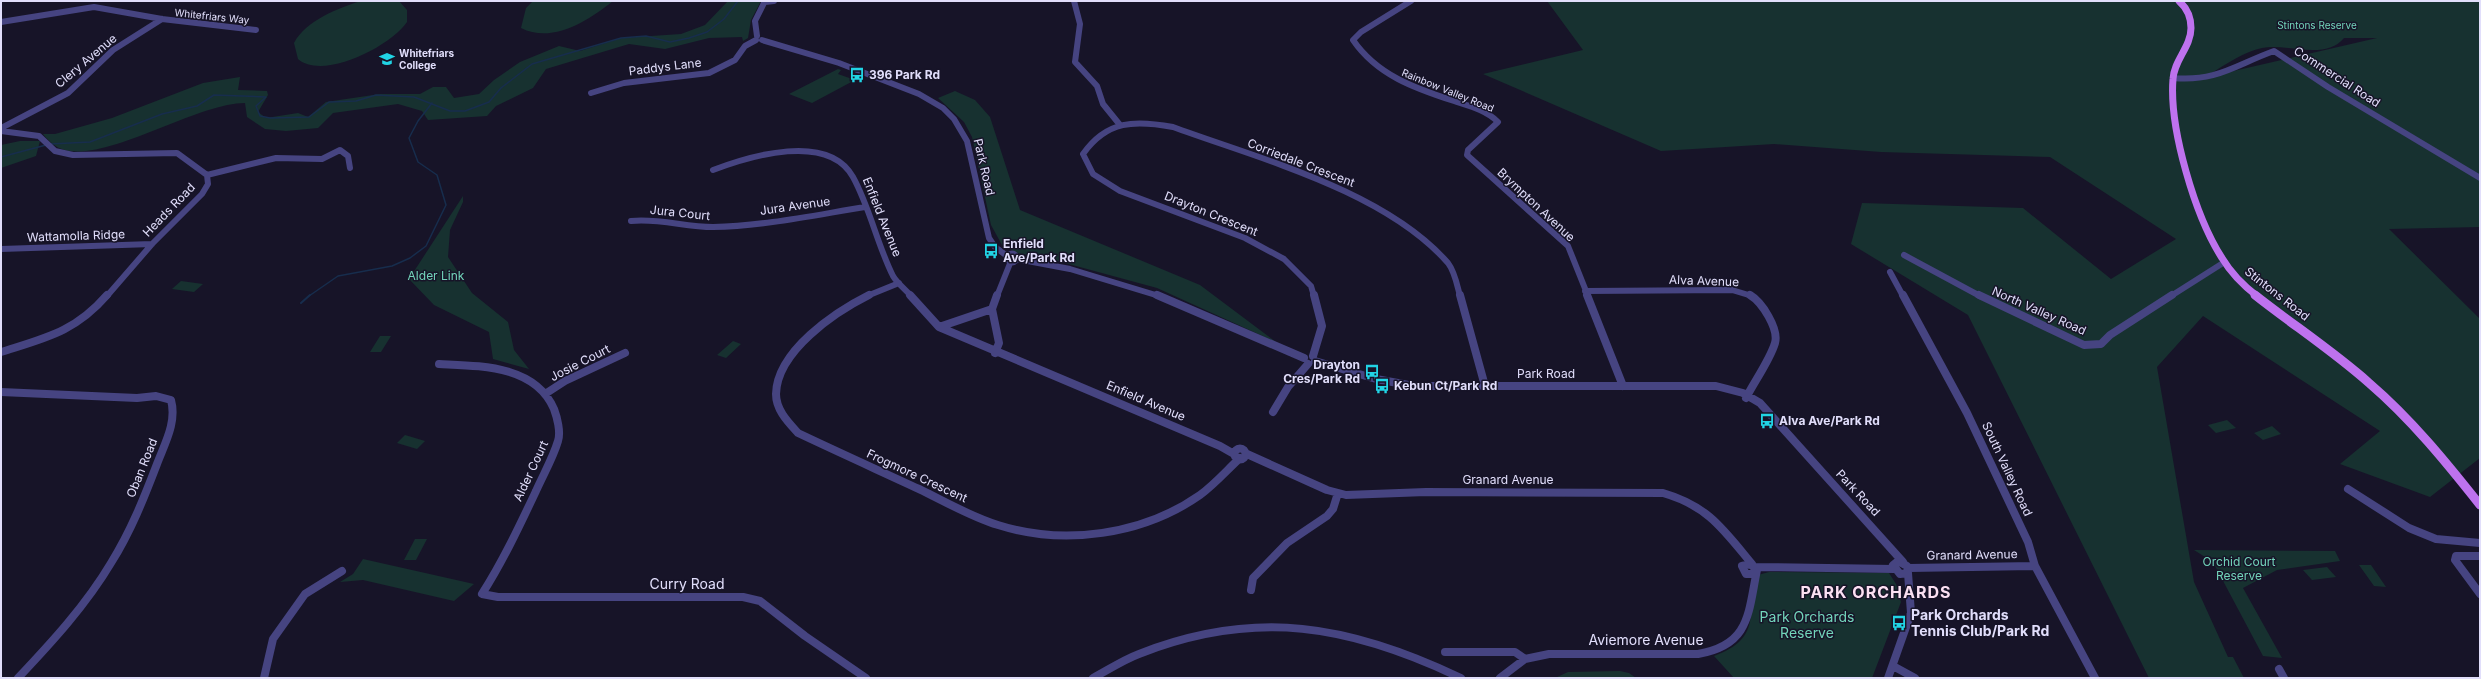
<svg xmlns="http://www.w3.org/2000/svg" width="2481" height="679" font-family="Inter,sans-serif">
<rect width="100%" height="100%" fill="#171428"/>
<path fill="#173130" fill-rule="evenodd" d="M 361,1 L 399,1 L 407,10 L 407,22 C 391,46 323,81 298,59 L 294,43 C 306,20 339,8 361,1 Z
M 533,1 L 613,1 C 588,21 552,44 521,28 L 526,8 Z
M 728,1 L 761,1 L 751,20 L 748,38 L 743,41 L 742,37 L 709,38 L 665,49 L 629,44 L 546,69 L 533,88 L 496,106 L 487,116 L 428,120 L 422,111 L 398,104 L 333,113 L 318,128 L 286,131 L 265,129 L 247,117 L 245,103 C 195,103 100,167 59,148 C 53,145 47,139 43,134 L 55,134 L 112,118 L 203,83 L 240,77 L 238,90 L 267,91 L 268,95 L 258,112 L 266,118 L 298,113 L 308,117 L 326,102 L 380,94 L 420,94 L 433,87 L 446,87 L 454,98 L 479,94 L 494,80 L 520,62 L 559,46 L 580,51 L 621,38 L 681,34 L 705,25 Z
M 1547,1 L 2480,1 L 2480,227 L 2389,229 L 2480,319 L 2480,458 L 2430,497 L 2340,464 L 2380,431 L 2203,316 L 2157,367 L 2194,582 L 2228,657 L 2233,657 L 2244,678 L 2149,678 L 1968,315 L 1851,244 L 1862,203 L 2023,208 L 2111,279 L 2176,239 L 2050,157 L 1881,152 L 1774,144 L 1661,151 L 1483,74 L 1583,50 ZM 2344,38 L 2377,38 L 2212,76 L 2210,74 C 2226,64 2244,52 2262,48 C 2288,43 2325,61 2344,38 Z
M 838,69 L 841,70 L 838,74 L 855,80 L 812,103 L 789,94 Z
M 955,91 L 975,100 L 990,117 L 1020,210 L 1200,285 L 1276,342 L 1157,288 L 1054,260 L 1017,253 L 1002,245 L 991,225 L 972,137 L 964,122 L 938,98 Z
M 20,141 L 40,141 L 36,156 L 1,168 L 1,145 Z
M 463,196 L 463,202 L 450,230 L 448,257 L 472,293 L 508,322 L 514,350 L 529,369 L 493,359 L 489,332 L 434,305 L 409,279 Z
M 181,281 L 203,284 L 194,292 L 172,289 Z
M 380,336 L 391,336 L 381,352 L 370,352 Z
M 733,341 L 741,344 L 726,358 L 717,355 Z
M 2227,420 L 2236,428 L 2216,433 L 2208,425 Z
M 2272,426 L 2281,434 L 2263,440 L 2254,433 Z
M 405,435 L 425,441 L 417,449 L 397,443 Z
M 415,539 L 427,539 L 416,560 L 404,560 Z
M 2194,550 L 2335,551 L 2340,561 L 2277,570 L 2243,588 L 2282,658 L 2263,656 L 2213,562 Z
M 363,559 L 474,584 L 454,601 L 363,580 L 340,582 L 353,574 Z
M 2359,565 L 2371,565 L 2386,587 L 2374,586 Z
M 2327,567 L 2336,577 L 2312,580 L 2303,570 Z
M 1769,572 L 1889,573 L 1896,584 L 1901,602 L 1872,678 L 1734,678 L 1714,656 C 1764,638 1745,612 1758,575 Z
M 1620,671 L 1629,673 L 1636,678 L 1555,678 L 1568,672 Z"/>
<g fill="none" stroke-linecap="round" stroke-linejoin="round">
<path stroke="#172d4d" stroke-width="1.5" d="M 50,144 L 90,142 L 162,114 L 197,106 L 214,95 L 266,97 L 256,106 L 260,116 L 270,118 L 309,117 L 329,102 L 356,101 L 376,95 L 414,97 L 450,111 L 465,111 L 489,102 L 501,88 L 532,64 L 621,38 L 646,36 L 670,42 L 689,38 L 707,32 L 724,19 L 738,1
M 1,157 L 46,145
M 309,296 L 338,276 L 392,266 L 410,258 L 426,246 L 446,205 L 437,175 L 418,162 L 409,138 L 418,121 L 432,103"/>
<path stroke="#172d4d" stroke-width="2" d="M 301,303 L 310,295"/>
<path stroke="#464481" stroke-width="6" d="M 1074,1 L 1080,24 L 1075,62 L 1097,86 L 1103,104 L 1120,125
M 1411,1 L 1361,32 L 1353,40 C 1377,75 1414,88 1454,101 C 1469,106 1486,110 1498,122 L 1468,150 L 1467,155 L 1568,246 L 1588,296
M 765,2 L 774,1
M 1,22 L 94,7 L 162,19 L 256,30
M 757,36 L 755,21 L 765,1
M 762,40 L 839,63 L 919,94 L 943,108 L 954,119 L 967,141 L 989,238 L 995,247 L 1007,256
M 2173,78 C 2217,82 2235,65 2274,51 L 2328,87 L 2480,178
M 591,93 L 624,83 L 709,73 L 735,60 L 745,46 L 756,40
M 1,128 L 68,93 L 113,50 L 162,19
M 1,131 L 39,136 L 55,151 L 73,155 L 177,153 L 207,175 L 208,184 L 202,194 L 152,244 L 107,296
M 713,170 C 750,156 828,132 853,177 C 870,208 877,244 893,276 C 897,283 906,290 911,296
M 207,175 L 276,158 L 322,159 L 340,150 L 348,156 L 350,168
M 631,221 C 659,218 685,227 713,227 C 764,226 815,215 865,207
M 1,249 L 152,244
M1007.5 258a4.5 4.5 0 1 1 9 0a4.5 4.5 0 1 1-9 0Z
M 1904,255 L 1980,296
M 1017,259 L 1070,269 L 1159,296
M 1890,272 L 1903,296
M 1585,291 L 1732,290 L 1752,296
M 867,296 L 899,283
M 997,296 L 1011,261
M 1314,296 L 1311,286 L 1284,259 L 1245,238 L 1120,191 L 1093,174 L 1083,154 C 1107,120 1135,120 1173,127 C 1260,159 1385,191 1448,263 C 1455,272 1457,285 1460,296
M 2171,296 L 2223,263"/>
<path stroke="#464481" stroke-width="8" d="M 869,295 C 835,312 777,351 776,394 C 776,410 788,422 798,433 C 838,452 878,470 919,489 C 944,501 971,517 998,525 C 1064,546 1143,535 1200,495 C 1215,484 1227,470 1240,458
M 910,295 L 939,327 L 1220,446 L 1234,454
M 1157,295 L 1304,358
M 1460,295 L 1485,386
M 1587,295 L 1623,386
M 1903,295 L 1967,413 L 2028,542 L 2035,566 L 2095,678
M 1979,295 L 2084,345 L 2101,344 L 2110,335 L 2172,295
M 939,327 L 992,309
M 1,352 C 45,338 75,332 107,295
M 995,353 L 999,343 L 992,309 L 997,295
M 1313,356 L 1322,326 L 1314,295
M 1315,361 L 1376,379 L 1414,386 L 1716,386 L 1743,393 L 1760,403 L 1903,562
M 439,364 C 480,366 535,365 554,409 C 557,417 561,432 558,441 C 553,458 543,475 536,491 C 519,527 503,561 482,594 L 498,597 L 743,597 L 760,601 L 805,636 L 866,678
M 1,392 L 137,398 L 156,396 L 171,400 C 177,422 165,443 157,464 C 144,498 131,531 111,563 C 86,605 52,642 18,678
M 545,394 L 565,381 L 625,353
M 1746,398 C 1754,382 1770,360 1775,343 C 1779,329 1762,302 1750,295
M 1273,412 L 1288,387 L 1308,364
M1234.5 454a5.5 5.5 0 1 1 11 0a5.5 5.5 0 1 1-11 0Z
M 1247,454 L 1327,490 L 1346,495 L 1426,492 L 1663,493 C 1708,506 1723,529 1752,564
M 2348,489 L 2409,528 L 2436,539 L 2480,543
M 2480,556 L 2456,556 L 2455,560 L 2480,594
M 1898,561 L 1907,566 L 1908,573 L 1900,574 L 1893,565 Z
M 1755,567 L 1894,569
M 1909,568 L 2035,566
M 1251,590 L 1253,578 L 1287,543 L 1327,516 L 1333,509 L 1338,493
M 1445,652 L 1515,652 L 1525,659
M 1893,666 L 1915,678
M 2279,669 L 2284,678
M 264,678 L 273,639 L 305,594 L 342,571
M 1093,678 C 1108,670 1123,660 1139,654 C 1256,608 1350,625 1461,678
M 1500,678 L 1525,659 L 1549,654 L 1698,654 C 1750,645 1748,614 1757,570 L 1750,564 L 1742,566 L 1746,574 L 1755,574
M 1888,678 L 1911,613 L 1908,573"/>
<path stroke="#be72ee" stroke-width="7" d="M 2179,1 C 2187,8 2191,17 2191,28 C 2191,47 2174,60 2173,79 C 2169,128 2195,216 2222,258 C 2231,273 2244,286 2257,296"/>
<path stroke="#be72ee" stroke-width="9" d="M 2255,295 C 2293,325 2333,351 2369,383 C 2411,419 2446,462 2480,505"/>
</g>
<defs>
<g id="school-bare" transform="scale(1.2)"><path d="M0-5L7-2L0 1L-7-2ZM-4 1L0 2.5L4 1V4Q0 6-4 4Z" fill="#21d4e5" stroke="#171428" stroke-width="2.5" paint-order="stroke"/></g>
<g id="bus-bare" transform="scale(1.2)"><path d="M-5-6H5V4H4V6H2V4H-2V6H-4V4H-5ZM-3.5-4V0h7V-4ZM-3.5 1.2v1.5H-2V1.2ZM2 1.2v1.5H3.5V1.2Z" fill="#21d4e5" stroke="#171428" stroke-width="2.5" paint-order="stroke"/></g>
</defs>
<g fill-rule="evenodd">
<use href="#school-bare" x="387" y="59"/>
<use href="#bus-bare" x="857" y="75"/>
<use href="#bus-bare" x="991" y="251"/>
<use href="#bus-bare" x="1372" y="372"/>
<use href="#bus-bare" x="1382" y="386"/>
<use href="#bus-bare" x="1767" y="421"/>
<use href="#bus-bare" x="1899" y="623"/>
</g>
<g text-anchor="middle" stroke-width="3" stroke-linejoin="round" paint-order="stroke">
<g font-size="10" fill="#e1defb" stroke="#171428">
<text transform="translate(212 16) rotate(6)" y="4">Whitefriars Way</text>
<text transform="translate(1448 90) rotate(22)" y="4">Rainbow Valley Road</text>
</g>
<g font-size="10" fill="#72d4ba" stroke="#171428">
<text x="2317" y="29">Stintons Reserve</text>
</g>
<g font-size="10" font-weight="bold" fill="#e1defb" stroke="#171428" text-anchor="start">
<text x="399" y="57">Whitefriars<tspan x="399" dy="12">College</tspan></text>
</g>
<g font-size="12" fill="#e1defb" stroke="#171428">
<text transform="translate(86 61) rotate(-40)" y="4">Clery Avenue</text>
<text transform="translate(665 67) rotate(-7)" y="4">Paddys Lane</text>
<text transform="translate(2337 77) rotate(33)" y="4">Commercial Road</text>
<text transform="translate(1301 163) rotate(21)" y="4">Corriedale Crescent</text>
<text transform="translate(984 167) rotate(77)" y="4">Park Road</text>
<text transform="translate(1536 205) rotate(43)" y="4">Brympton Avenue</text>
<text transform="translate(795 206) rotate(-8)" y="4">Jura Avenue</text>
<text transform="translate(169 210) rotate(-46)" y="4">Heads Road</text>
<text transform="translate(680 213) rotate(6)" y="4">Jura Court</text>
<text transform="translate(1211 214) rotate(22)" y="4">Drayton Crescent</text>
<text transform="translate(882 217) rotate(68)" y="4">Enfield Avenue</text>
<text transform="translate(76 236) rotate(-2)" y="4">Wattamolla Ridge</text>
<text transform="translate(1704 281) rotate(2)" y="4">Alva Avenue</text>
<text transform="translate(2277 294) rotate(38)" y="4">Stintons Road</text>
<text transform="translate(2039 311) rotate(24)" y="4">North Valley Road</text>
<text transform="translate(580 363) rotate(-27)" y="4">Josie Court</text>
<text x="1546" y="378">Park Road</text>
<text transform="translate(1146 401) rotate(23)" y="4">Enfield Avenue</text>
<text transform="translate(142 468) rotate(-68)" y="4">Oban Road</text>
<text transform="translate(2007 469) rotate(65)" y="4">South Valley Road</text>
<text transform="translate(531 471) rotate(-65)" y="4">Alder Court</text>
<text transform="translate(917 476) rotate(25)" y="4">Frogmore Crescent</text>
<text x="1508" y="484">Granard Avenue</text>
<text transform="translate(1858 493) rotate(47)" y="4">Park Road</text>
<text transform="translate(1972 555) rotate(-1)" y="4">Granard Avenue</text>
</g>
<g font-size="12" font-weight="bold" fill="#e1defb" stroke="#171428" text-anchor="start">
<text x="869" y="79">396 Park Rd</text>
<text x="1003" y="248">Enfield<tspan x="1003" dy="14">Ave/Park Rd</tspan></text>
<text x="1360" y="369" text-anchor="end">Drayton<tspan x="1360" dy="14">Cres/Park Rd</tspan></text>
<text x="1394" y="390">Kebun Ct/Park Rd</text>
<text x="1779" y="425">Alva Ave/Park Rd</text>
</g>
<g font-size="12" fill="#72d4ba" stroke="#171428">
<text x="436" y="280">Alder Link</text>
<text x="2239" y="566">Orchid Court<tspan x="2239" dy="14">Reserve</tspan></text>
</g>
<g font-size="14" fill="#e1defb" stroke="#171428">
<text x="687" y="589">Curry Road</text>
<text x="1646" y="645">Aviemore Avenue</text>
</g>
<g font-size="14" font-weight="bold" fill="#e1defb" stroke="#171428" text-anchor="start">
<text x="1911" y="620">Park Orchards<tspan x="1911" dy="16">Tennis Club/Park Rd</tspan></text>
</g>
<g font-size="14" fill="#72d4ba" stroke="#171428">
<text x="1807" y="622">Park Orchards<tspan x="1807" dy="16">Reserve</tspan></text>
</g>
<g font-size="16" font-weight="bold" letter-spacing="1" fill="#fbe0f2" stroke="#171428">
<text x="1876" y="598">PARK ORCHARDS</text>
</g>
</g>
<rect width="2481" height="679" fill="none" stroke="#e1defb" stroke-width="4"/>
</svg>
